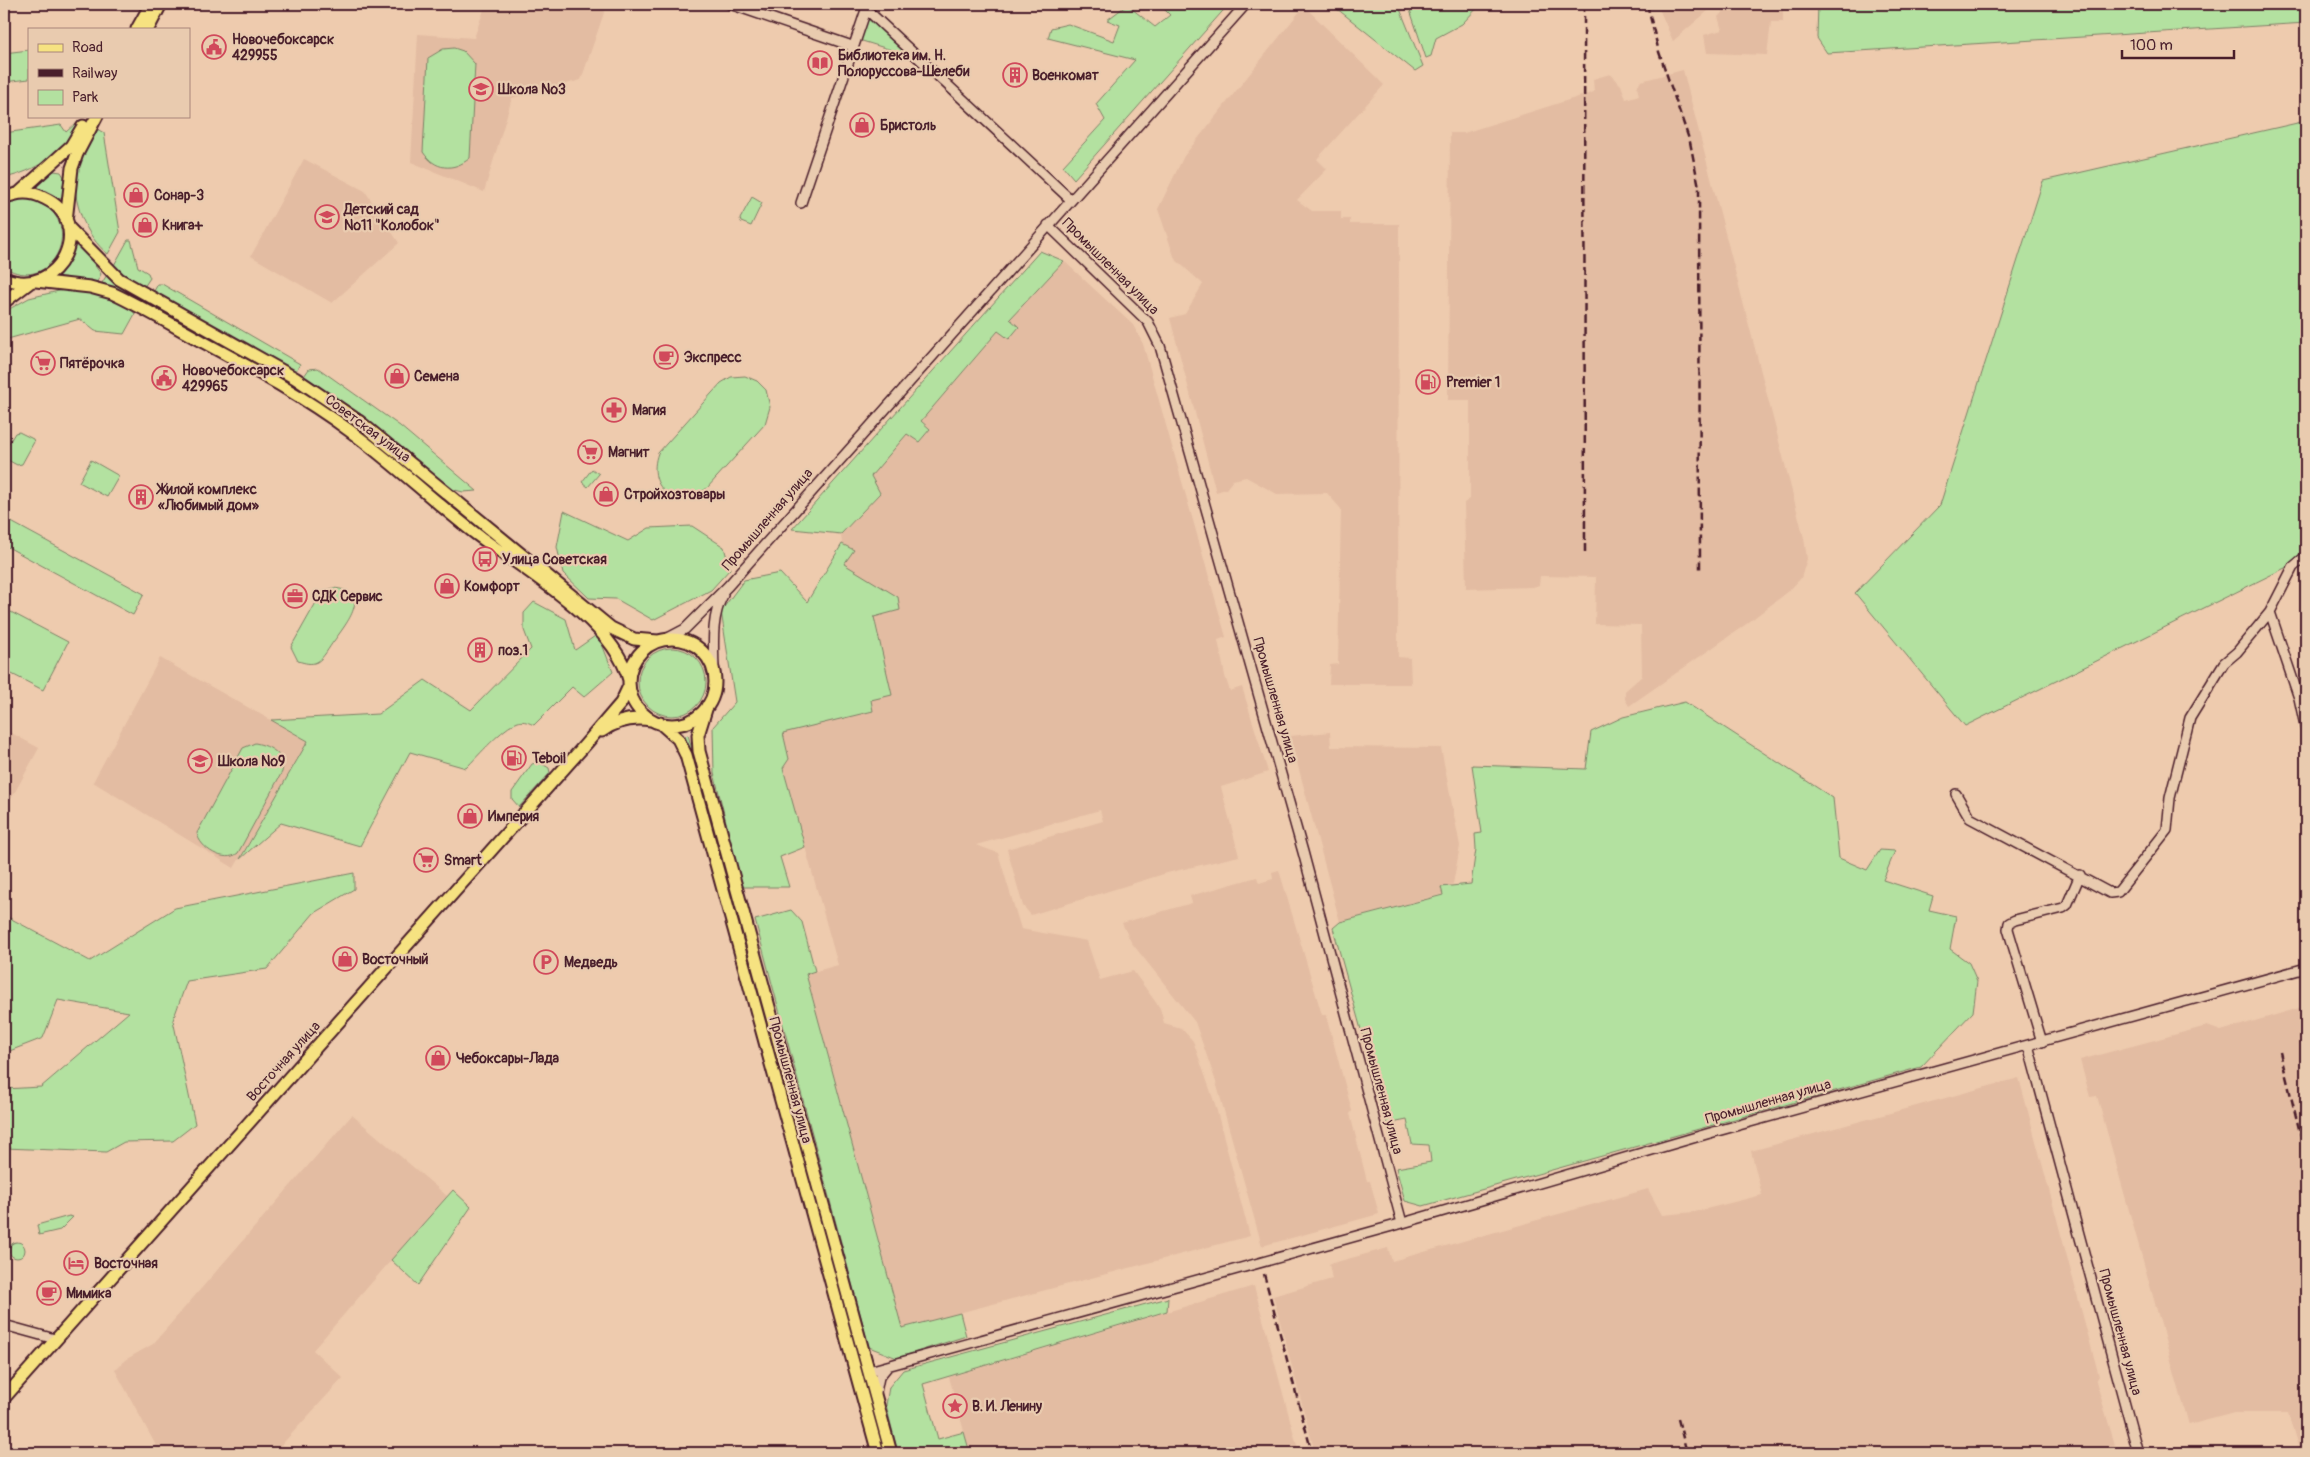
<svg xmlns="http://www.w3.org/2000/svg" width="2310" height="1457" font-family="Pangolin,sans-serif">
<rect width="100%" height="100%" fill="#eecbae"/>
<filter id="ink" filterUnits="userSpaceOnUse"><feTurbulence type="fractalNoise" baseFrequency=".02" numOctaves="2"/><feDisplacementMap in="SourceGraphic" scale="10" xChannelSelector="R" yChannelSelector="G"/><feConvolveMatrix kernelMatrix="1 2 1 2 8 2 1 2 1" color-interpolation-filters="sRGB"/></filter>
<g filter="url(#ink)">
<path fill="#e3bca2" d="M 486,4 L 607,4 L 581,80 L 512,98 L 484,192 L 411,162 L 418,34 L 474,38 Z
M 1657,4 L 1716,4 L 1673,41 Z
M 1730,4 L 1783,4 L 1783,22 L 1771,22 L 1767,55 L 1707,53 L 1704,35 L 1722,30 L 1718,17 Z
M 1304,6 L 1384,85 L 1317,159 L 1327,169 L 1297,200 L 1312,211 L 1341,211 L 1341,219 L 1350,219 L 1350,224 L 1399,224 L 1398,657 L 1410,658 L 1411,684 L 1329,684 L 1330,665 L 1338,664 L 1341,509 L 1327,493 L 1277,494 L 1246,477 L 1233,480 L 1226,489 L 1216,492 L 1170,318 L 1185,314 L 1203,284 L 1175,259 L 1158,209 L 1184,156 Z
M 1683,70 L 1804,538 L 1807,559 L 1801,578 L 1789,591 L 1745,625 L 1629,706 L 1625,699 L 1625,691 L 1642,676 L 1641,625 L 1595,624 L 1596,577 L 1540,576 L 1539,585 L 1533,587 L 1466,589 L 1464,503 L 1470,499 L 1470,400 L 1448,400 L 1450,133 L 1464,133 L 1594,92 L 1593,79 L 1610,74 L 1621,85 L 1626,99 L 1639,95 L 1637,87 L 1641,81 Z
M 304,159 L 365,191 L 399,243 L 332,303 L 251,256 Z
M 1064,261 L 1133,325 L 1143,344 L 1226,637 L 1218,640 L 1225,676 L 1230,691 L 1242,687 L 1268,772 L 1221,787 L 1239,856 L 1167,873 L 1031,915 L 1023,906 L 1007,849 L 1103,821 L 1100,810 L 976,845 L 998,853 L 1021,929 L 1087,941 L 1100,980 L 1133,971 L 1160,1008 L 1164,1023 L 1181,1028 L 1193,1041 L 1215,1104 L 1250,1236 L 902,1328 L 806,974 L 838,965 L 783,768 L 789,759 L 782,732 L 873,711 L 871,700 L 880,646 L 879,635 L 874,617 L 844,564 L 853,550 L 842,544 L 841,534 L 880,493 L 871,476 L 908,433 L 919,442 L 930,429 L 921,421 L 998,331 L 1009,339 L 1019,327 L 1010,319 Z
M 160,658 L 308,741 L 234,868 L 93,782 Z
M 4,729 L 39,748 L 4,812 Z
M 1330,732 L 1331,747 L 1441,748 L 1460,846 L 1453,884 L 1441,887 L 1443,894 L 1340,922 L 1290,736 Z
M 1279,870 L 1322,1015 L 1326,1015 L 1352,1111 L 1350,1114 L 1367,1181 L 1370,1181 L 1379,1214 L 1262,1246 L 1216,1082 L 1195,1022 L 1131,942 L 1122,923 L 1192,903 L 1190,896 L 1257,877 L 1259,883 L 1273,879 L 1272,872 Z
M 2306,1006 L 2306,1453 L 2300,1453 L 2288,1413 L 2234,1413 L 2189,1425 L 2097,1096 L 2090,1097 L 2080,1060 L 2207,1026 L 2221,1031 Z
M 2019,1078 L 2099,1376 L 2096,1381 L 2115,1445 L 2086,1453 L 1315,1453 L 1273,1296 L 1332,1279 L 1329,1264 L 1388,1248 L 1392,1261 L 1648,1189 L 1662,1215 L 1694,1212 L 1762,1195 L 1751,1151 Z
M 352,1115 L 447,1196 L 313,1350 L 343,1378 L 274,1453 L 160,1453 L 115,1370 L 125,1360 L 153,1344 Z
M 1254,1286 L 1299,1453 L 970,1453 L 949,1377 Z"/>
<path fill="#b3e1a0" stroke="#7e8066" d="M 1159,4 L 1229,4 L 1074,179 L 1063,166 L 1105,120 L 1096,104 L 1135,60 L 1048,38 L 1051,28 L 1068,24 L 1114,41 L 1120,25 L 1107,20 L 1127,5 L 1155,27 L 1170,15 Z
M 1335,4 L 1398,4 L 1423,66 L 1415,71 L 1336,8 Z
M 1408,4 L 1481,4 L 1462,24 L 1436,38 L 1431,56 L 1426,58 Z
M 1818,4 L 2306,4 L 2306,23 L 1827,53 L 1817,38 Z
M 868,16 L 911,56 L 859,40 Z
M 454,48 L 463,51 L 475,64 L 470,158 C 453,172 435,170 423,152 L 428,58 L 443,49 Z
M 29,50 L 29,79 L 4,82 L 4,53 Z
M 2306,121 L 2306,568 L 2289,566 L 1965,726 L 1855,593 L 1940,505 L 2043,181 Z
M 75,124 L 80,127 C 63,153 34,172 4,178 L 4,133 L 61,125 L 66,132 Z
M 97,129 L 104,133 L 120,232 L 108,254 C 86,237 70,199 77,171 C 82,156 90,142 97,129 Z
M 54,171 L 61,172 L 64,177 L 62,197 L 56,200 L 38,190 L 37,182 Z
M 752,197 L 762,203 L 751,226 L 741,222 L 740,219 Z
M 25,199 C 92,210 56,299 4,267 L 4,206 L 13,201 Z
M 128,240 L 131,240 L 138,267 L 148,273 L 150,278 L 144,287 C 132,288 121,276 113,267 Z
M 80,245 L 101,274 L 96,284 L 58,281 L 57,274 C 67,266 71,258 74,246 Z
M 1040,251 L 1064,261 L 1010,319 L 1019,327 L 1009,339 L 998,331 L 921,421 L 930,429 L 919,442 L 907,434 L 871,476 L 880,493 L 841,534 L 792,529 Z
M 108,273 L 288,379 L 285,383 L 125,292 L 102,283 Z
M 158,284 L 162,284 L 300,364 L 296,371 L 288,371 L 156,296 L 154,291 Z
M 63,290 C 88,290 119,292 135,314 L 124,334 L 95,331 L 80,319 L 4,340 L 4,312 L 29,298 Z
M 318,368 L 400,426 L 477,491 L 463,492 L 447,488 L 302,379 L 309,369 Z
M 745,376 L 757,381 L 766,390 L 770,407 L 765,424 L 707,488 C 678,512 645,489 658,453 L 721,383 L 731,377 Z
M 297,385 L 340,413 L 485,529 L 482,532 L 295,388 Z
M 19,432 L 33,439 L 34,442 L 22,464 L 17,465 L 4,458 L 4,451 L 15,433 Z
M 91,460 L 119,476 L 107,497 L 79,482 Z
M 592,469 L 599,474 L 588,487 L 582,482 Z
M 564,511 L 628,541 L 649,528 L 692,526 L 724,547 L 730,569 L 711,590 L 653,620 L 616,599 L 589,598 L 563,573 L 557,547 Z
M 4,518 L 144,594 L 133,615 L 4,545 Z
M 842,544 L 854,550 L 844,564 L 898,597 L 900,610 L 874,617 L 892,695 L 871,700 L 873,711 L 783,733 L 789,759 L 783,768 L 805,847 L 780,857 L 789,887 L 742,887 L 714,773 L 713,727 L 735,702 L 721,611 L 744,580 L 780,573 L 807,602 Z
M 333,588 C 374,591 346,624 334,641 C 329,647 324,658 317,662 C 311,665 305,663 298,661 L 291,647 L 322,592 Z
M 534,602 L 566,619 L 575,650 L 598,634 L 613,672 L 584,697 L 572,687 L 534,725 C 529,723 524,720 518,722 C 502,728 479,755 466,768 L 410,752 L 360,846 L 281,823 L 240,859 L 308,741 L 271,720 L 378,714 L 425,680 L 471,710 L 531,649 L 524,630 L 524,613 Z
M 7,610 L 68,642 L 43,690 L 4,670 L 4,616 Z
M638 682a34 34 0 1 1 68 0a34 34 0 1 1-68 0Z
M 1685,702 L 1833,798 L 1839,858 L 1867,870 L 1880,850 L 1895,851 L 1883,880 L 1933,896 L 1929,910 L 1956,916 L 1950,949 L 1969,963 L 1977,981 L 1973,1012 L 1921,1067 L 1423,1206 L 1405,1201 L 1396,1168 L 1431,1162 L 1429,1145 L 1412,1144 L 1407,1120 L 1387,1124 L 1333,928 L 1340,922 L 1443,895 L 1441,887 L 1471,884 L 1476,849 L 1475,834 L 1482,833 L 1472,765 L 1586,769 L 1591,732 L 1623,717 Z
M 688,735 L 737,912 L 734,913 L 685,736 Z
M 255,743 C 271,746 286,755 282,772 L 238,853 C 225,864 199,848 197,833 L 243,748 Z
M 539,762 L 549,768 L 550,773 L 519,807 L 512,799 L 512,792 L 532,764 Z
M 354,873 L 354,889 L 314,913 L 267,969 L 187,981 L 173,1020 L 195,1124 L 173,1141 L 124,1142 L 106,1152 L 4,1148 L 4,1089 L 41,1087 L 129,1012 L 58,1000 L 43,1038 L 7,1052 L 4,1052 L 4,915 L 90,961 L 175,908 Z
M 791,910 L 802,922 L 815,971 L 806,974 L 902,1328 L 960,1313 L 966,1336 L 897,1358 L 869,1347 L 755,920 Z
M 741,926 L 816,1199 L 813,1200 L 738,927 Z
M 453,1190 L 471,1207 L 418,1285 L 391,1260 Z
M 818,1207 L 861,1362 L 857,1363 L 815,1208 Z
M 69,1216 L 73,1217 L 60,1230 L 39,1235 L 37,1225 Z
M9 1250a8 8 0 1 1 16 0a8 8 0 1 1-16 0Z
M 1168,1298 L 1167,1311 L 923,1384 L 938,1439 L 964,1432 L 970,1453 L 898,1453 L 886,1405 L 889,1387 L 903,1370 Z"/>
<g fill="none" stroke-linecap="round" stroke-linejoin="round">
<g stroke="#4a1f2b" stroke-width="12">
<path id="minor" d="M 730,4 L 852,46
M 866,9 L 1071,200
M 801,203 L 868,4
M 1048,225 L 1148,322 L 1160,346 L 1303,852 L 1402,1223
M 2270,612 L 2299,698 L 2306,730
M 666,639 L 685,629 L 728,586 L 1246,4
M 714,676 C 714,649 710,619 723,595
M 1956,794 L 1970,818 L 2110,893 L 2118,892 L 2167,830 L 2170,798 L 2190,718 L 2224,663 L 2237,652 L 2270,612 L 2293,567 L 2306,556
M 2042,1042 L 2008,929 L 2009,923 L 2015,920 L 2063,908 L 2067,905 L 2080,875
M 2028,1045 L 2138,1453
M 4,1325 L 55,1339
M 869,1371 L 1396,1225 L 1710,1133 L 2306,968
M 876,1392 L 879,1377 L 888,1366"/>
</g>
<g stroke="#4a1f2b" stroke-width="15">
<path id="major" d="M 137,29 L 151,4
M 148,29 L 161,4
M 19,193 L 71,146 L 83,126
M 4,198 C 18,192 30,191 44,198 C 96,221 61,301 4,278
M 66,221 L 72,168 L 77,154 L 97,116
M 68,227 L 119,279 L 295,378 L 360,422 L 611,628 L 634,639 L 658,641
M 36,281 L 90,287 L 112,293 C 144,308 174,326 205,343 C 255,370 304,397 350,431 C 394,463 433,501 476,534 C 523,569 614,621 629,680
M 4,302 L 29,283
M629 682a43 43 0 1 1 86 0a43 43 0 1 1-86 0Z
M 707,706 L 698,735 L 699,751 L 891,1453
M 660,723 L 678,739 L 686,755 L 878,1453
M 602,731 C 616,721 633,717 651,720
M 4,1398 L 585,745 L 621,703 L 629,686"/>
</g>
<use href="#minor" stroke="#e9cbaf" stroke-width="9"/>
<use href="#major" stroke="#f6e281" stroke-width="11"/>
<path stroke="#4a1f2b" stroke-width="2.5" stroke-dasharray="8 4" stroke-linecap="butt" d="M 1584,4 L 1585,556
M 1647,4 L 1659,52 L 1690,142 L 1699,187 L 1700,570
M 2280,1052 L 2306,1157
M 1264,1274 L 1312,1453
M 1678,1419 L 1687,1453"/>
</g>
</g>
<defs>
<g id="civic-ring" transform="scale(1.25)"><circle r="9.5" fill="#e9cbaf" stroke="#d1495b" stroke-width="1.5"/><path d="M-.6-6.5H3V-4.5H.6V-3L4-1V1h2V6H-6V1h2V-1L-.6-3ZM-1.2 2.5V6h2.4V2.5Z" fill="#d1495b"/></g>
<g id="library-ring" transform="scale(1.25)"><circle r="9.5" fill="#e9cbaf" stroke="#d1495b" stroke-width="1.5"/><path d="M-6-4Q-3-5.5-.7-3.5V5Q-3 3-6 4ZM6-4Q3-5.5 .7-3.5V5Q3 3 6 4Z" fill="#d1495b"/></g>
<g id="building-ring" transform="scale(1.25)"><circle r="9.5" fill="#e9cbaf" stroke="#d1495b" stroke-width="1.5"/><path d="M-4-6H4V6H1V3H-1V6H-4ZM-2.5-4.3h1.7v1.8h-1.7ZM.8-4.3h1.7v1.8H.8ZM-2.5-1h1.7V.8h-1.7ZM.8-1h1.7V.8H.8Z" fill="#d1495b"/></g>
<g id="school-ring" transform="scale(1.25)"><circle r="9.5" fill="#e9cbaf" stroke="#d1495b" stroke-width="1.5"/><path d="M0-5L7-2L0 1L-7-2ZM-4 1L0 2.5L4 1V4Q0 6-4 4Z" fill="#d1495b"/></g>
<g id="shop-ring" transform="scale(1.25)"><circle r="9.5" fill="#e9cbaf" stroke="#d1495b" stroke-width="1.5"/><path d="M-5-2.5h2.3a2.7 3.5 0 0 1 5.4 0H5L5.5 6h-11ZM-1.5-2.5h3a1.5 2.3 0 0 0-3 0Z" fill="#d1495b"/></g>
<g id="cafe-ring" transform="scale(1.25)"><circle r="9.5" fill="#e9cbaf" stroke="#d1495b" stroke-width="1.5"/><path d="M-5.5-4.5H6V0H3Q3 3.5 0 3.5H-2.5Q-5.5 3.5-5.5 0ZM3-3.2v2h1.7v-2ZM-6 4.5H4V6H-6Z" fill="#d1495b"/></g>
<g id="supermarket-ring" transform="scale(1.25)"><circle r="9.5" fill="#e9cbaf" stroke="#d1495b" stroke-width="1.5"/><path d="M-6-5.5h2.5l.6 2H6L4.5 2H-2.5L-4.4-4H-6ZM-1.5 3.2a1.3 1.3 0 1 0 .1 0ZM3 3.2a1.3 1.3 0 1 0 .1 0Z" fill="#d1495b"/></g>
<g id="fuel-ring" transform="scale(1.25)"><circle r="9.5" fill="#e9cbaf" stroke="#d1495b" stroke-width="1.5"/><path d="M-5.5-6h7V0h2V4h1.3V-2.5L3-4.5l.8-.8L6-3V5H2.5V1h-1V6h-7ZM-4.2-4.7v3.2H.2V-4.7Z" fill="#d1495b"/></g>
<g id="pharmacy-ring" transform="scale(1.25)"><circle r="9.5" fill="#e9cbaf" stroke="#d1495b" stroke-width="1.5"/><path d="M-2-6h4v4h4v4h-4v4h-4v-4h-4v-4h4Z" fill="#d1495b"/></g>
<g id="bus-ring" transform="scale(1.25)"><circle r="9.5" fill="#e9cbaf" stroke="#d1495b" stroke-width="1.5"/><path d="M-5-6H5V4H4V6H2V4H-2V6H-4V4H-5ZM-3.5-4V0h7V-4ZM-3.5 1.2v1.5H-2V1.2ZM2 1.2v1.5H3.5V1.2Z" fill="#d1495b"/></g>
<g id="office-ring" transform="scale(1.25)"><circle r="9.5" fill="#e9cbaf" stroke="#d1495b" stroke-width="1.5"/><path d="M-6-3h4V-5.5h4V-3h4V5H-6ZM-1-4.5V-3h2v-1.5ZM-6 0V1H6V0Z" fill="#d1495b"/></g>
<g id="parking-ring" transform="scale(1.25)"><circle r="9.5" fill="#e9cbaf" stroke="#d1495b" stroke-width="1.5"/><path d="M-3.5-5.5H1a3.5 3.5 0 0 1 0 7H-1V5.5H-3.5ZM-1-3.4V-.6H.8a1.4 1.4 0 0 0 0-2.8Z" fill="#d1495b"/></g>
<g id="hotel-ring" transform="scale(1.25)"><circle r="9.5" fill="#e9cbaf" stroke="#d1495b" stroke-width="1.5"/><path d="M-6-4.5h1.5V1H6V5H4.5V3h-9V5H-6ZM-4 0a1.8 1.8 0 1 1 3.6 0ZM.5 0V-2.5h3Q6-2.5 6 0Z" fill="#d1495b"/></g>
<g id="sight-ring" transform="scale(1.25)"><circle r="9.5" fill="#e9cbaf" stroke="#d1495b" stroke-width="1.5"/><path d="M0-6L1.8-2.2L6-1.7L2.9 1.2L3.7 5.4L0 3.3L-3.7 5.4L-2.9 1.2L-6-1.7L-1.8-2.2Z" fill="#d1495b"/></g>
</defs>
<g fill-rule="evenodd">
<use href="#civic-ring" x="214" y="47"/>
<use href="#library-ring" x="820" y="63"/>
<use href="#building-ring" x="1015" y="75"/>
<use href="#school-ring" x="481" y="89"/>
<use href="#shop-ring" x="862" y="125"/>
<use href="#shop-ring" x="136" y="195"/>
<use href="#school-ring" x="327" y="217"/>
<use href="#shop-ring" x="145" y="225"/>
<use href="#cafe-ring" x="666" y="357"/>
<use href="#supermarket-ring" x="43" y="363"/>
<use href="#shop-ring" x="397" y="376"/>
<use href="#civic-ring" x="164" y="378"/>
<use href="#fuel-ring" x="1428" y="382"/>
<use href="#pharmacy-ring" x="614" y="410"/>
<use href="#supermarket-ring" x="590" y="452"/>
<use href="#shop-ring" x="606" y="494"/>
<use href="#building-ring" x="141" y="497"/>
<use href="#bus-ring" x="485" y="559"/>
<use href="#shop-ring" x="447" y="586"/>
<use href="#office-ring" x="295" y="596"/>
<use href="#building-ring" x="480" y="650"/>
<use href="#fuel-ring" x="514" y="758"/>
<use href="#school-ring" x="200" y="761"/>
<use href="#shop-ring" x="470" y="816"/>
<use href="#supermarket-ring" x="426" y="860"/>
<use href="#shop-ring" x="345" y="959"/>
<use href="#parking-ring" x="546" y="962"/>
<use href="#shop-ring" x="438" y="1058"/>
<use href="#hotel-ring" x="76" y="1263"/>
<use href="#cafe-ring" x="49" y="1293"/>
<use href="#sight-ring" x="955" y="1406"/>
</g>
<g text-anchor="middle" stroke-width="4.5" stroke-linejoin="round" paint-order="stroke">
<g font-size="14" font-weight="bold" fill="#4a1f2b" stroke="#e9cbaf" text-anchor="start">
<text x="232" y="44">Новочебоксарск<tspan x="232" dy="16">429955</tspan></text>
<text x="838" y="60">Библиотека им. Н.<tspan x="838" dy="16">Полоруссова-Шелеби</tspan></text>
<text x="1032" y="80">Военкомат</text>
<text x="498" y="94">Школа №3</text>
<text x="880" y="130">Бристоль</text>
<text x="154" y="200">Сонар-3</text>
<text x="344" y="214">Детский сад<tspan x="344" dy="16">№11 "Колобок"</tspan></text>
<text x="162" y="230">Книга+</text>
<text x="684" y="362">Экспресс</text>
<text x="60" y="368">Пятёрочка</text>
<text x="182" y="375">Новочебоксарск<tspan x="182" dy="16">429965</tspan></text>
<text x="414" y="381">Семена</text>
<text x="1446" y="387">Premier 1</text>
<text x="632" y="415">Магия</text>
<text x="608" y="457">Магнит</text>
<text x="158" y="494">Жилой комплекс<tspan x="158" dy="16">«Любимый дом»</tspan></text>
<text x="624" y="499">Стройхозтовары</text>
<text x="502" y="564">Улица Советская</text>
<text x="464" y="591">Комфорт</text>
<text x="312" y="601">СДК Сервис</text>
<text x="498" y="655">поз.1</text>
<text x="532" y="763">Teboil</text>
<text x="218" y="766">Школа №9</text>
<text x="488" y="821">Империя</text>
<text x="444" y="865">Smart</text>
<text x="362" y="964">Восточный</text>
<text x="564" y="967">Медведь</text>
<text x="456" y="1063">Чебоксары-Лада</text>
<text x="94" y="1268">Восточная</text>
<text x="66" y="1298">Мимика</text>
<text x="972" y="1411">В. И. Ленину</text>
</g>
<g font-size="14" fill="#4a1f2b" stroke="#e9cbaf">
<text transform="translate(1111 266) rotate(45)" y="5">Промышленная улица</text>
<text transform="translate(368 428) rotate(37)" y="5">Советская улица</text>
<text transform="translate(767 519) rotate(-49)" y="5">Промышленная улица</text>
<text transform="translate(1276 700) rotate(74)" y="5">Промышленная улица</text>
<text transform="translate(283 1061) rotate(-48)" y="5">Восточная улица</text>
<text transform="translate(791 1080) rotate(75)" y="5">Промышленная улица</text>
<text transform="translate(1382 1091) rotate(75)" y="5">Промышленная улица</text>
<text transform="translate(1768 1101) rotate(-16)" y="5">Промышленная улица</text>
<text transform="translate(2121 1332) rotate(75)" y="5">Промышленная улица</text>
</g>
</g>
<rect width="2310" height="1457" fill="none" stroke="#e9cbaf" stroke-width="20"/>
<rect x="10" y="10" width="2290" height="1437" fill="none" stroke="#4a1f2b" stroke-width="2" filter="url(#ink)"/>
<rect x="28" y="28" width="162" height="90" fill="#e9cbaf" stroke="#a9867a"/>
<rect x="38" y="44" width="25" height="8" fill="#f6e281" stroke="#a9867a"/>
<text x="72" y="52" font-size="15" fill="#4a1f2b">Road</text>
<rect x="38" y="69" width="25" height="8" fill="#4a1f2b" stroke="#a9867a"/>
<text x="72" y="78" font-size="15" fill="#4a1f2b">Railway</text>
<rect x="38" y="90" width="25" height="15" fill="#b3e1a0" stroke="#a9867a"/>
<text x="72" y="102" font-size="15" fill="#4a1f2b">Park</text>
<path d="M2122 50v8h112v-8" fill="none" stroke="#4a1f2b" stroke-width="2.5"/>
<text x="2130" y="50" font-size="15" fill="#4a1f2b" stroke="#e9cbaf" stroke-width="4" paint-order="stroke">100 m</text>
</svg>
